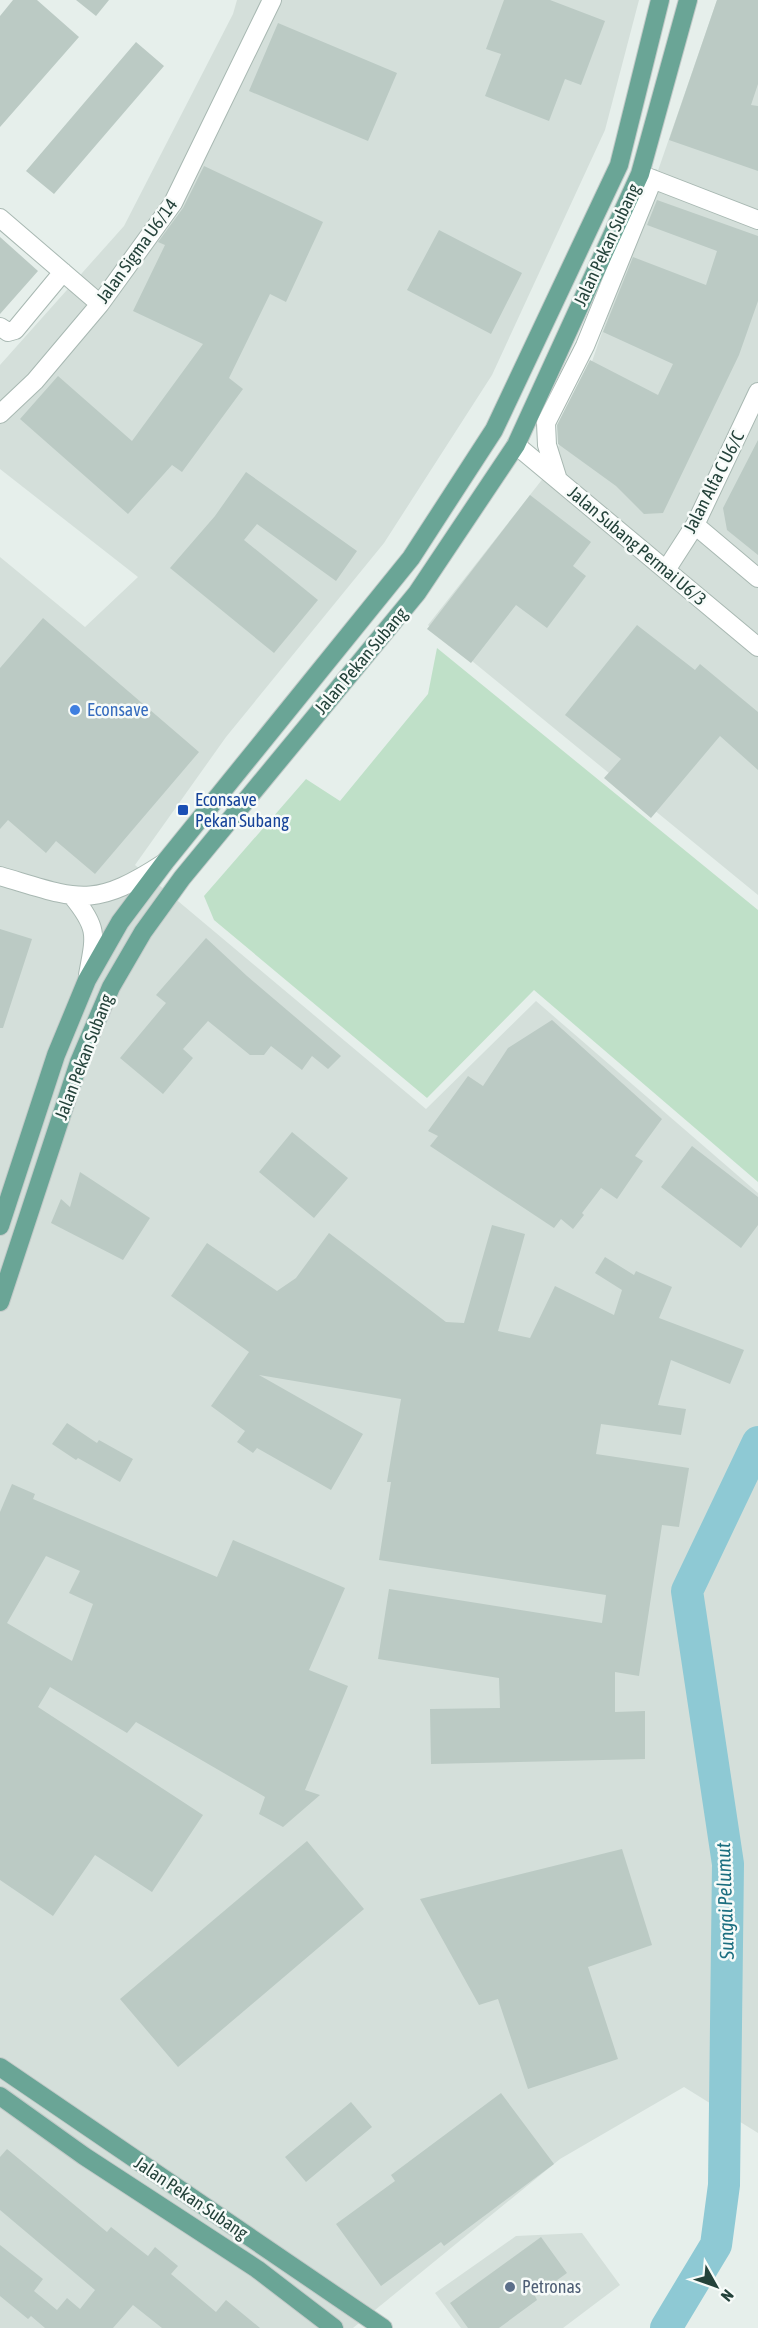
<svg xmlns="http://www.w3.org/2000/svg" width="758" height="2328" font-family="'Asap Condensed',sans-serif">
<rect width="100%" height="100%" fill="#e6efeb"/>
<path fill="#d4dfda" d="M 237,0 L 639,0 L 605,130 L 492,375 L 384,543 L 226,737 L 135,865 L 426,1109 L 536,1001 L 758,1193 L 758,2133 L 684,2087 L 560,2159 L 353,2328 L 0,2328 L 0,557 L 85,627 L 138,577 L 0,469 L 0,365 L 124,226 L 233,14 Z
M 717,0 L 758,0 L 758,895 L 428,625 L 548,472 L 587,376 Z
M 582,2233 L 620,2285 L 563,2328 L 461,2328 L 435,2293 L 516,2236 Z"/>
<path fill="#bfe0c8" d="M 437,648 L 758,910 L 758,1182 L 534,990 L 427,1098 L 214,920 L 204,896 L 306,779 L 340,801 L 428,694 Z"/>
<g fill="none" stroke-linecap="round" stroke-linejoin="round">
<path stroke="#8ec9d4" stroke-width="32" d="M 666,2328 L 716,2245 L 724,2185 L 728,1864 L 687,1591 L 758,1442"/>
</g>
<path fill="#bbcac4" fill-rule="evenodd" d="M 13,0 L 37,0 L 79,37 L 0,127 L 0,16 Z
M 76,0 L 109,0 L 96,16 Z
M 504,0 L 550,0 L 605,21 L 581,85 L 565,79 L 549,121 L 485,96 L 501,54 L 486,49 Z
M 717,0 L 758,0 L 758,84 L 751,105 L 758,106 L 758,171 L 669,140 Z
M 278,23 L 397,73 L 368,141 L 249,91 Z
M 136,42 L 164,66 L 54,194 L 26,171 Z
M 204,166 L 323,222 L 286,302 L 270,294 L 229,378 L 243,389 L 182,472 L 172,465 L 128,514 L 20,419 L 58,376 L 132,441 L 203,344 L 133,311 L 165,245 L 158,242 L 183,208 Z
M 657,200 L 758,236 L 758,301 L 739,355 L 663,513 L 644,514 L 616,486 L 558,444 L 557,425 L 590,360 L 658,395 L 673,364 L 603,332 L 633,257 L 706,285 L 717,251 L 647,225 Z
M 439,230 L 522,273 L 491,334 L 407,290 Z
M 0,237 L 38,271 L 0,314 Z
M 758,440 L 758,555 L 727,530 L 723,508 Z
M 246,472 L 357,551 L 336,581 L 257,524 L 244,540 L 318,600 L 274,653 L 170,568 L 215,516 Z
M 530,495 L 591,542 L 573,566 L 586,576 L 547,628 L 516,605 L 471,663 L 427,629 Z
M 43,618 L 199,752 L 95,874 L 56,841 L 46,853 L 8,820 L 0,829 L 0,668 Z
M 637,625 L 695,670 L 700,664 L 758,712 L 758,770 L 720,736 L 651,818 L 604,778 L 621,759 L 565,715 Z
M 0,929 L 32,939 L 3,1028 L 0,1028 Z
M 206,938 L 247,976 L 341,1056 L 328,1069 L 312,1056 L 302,1070 L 271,1046 L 264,1055 L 250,1055 L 208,1021 L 183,1049 L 193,1058 L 163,1094 L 120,1058 L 166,1003 L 156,995 Z
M 552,1020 L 662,1119 L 635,1156 L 643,1161 L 617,1199 L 601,1188 L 582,1213 L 584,1215 L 573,1229 L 561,1219 L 554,1228 L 430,1146 L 438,1136 L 428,1131 L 468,1076 L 483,1086 L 508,1048 Z
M 292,1132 L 348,1178 L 314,1218 L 259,1172 Z
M 692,1146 L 758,1197 L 758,1225 L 741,1248 L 661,1187 Z
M 80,1172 L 150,1218 L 123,1260 L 51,1223 L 61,1199 L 70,1207 Z
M 492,1225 L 525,1234 L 498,1331 L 530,1338 L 555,1286 L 614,1315 L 622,1290 L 595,1273 L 605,1257 L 634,1275 L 636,1271 L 672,1287 L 659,1318 L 744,1350 L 730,1384 L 671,1360 L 658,1405 L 686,1409 L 681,1435 L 601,1424 L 596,1454 L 689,1468 L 679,1527 L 662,1525 L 639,1676 L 615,1672 L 615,1712 L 645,1711 L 645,1759 L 431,1764 L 430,1709 L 500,1708 L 499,1678 L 378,1659 L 389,1589 L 602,1623 L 606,1595 L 379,1560 L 391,1482 L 387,1482 L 401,1399 L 259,1375 L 363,1434 L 331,1490 L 257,1448 L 253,1453 L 237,1442 L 245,1431 L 211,1406 L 249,1352 L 171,1296 L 207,1243 L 277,1291 L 296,1278 L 329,1233 L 446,1322 L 464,1323 Z
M 67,1423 L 97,1443 L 99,1440 L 133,1459 L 120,1482 L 78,1458 L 76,1460 L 52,1444 Z
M 12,1484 L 35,1494 L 33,1499 L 217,1577 L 233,1540 L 345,1588 L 309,1670 L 348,1686 L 305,1790 L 320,1795 L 283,1827 L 259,1814 L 265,1797 L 136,1722 L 127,1733 L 50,1687 L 38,1707 L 203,1815 L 152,1892 L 95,1855 L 53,1916 L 0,1880 L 0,1512 ZM 46,1556 L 80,1571 L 69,1593 L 93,1604 L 72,1661 L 7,1623 Z
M 307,1841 L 364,1909 L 178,2067 L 120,1999 Z
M 622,1849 L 652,1945 L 588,1967 L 618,2059 L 528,2089 L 498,1999 L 479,2005 L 420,1899 Z
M 501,2093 L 554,2164 L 444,2246 L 441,2242 L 381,2286 L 336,2224 L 395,2181 L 391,2175 Z
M 351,2102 L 372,2127 L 306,2182 L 285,2157 Z
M 7,2149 L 107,2232 L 111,2227 L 148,2256 L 155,2247 L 178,2266 L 171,2274 L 216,2312 L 226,2300 L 260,2328 L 162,2328 L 133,2305 L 113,2328 L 45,2328 L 31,2316 L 28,2319 L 0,2296 L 0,2245 L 43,2279 L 34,2291 L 57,2310 L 67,2298 L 80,2309 L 95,2290 L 0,2210 L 0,2157 Z
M 541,2237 L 567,2273 L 535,2296 L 537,2300 L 499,2328 L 468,2328 L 450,2303 Z"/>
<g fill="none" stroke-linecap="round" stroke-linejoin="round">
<g stroke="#a8b8b2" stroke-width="20">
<path id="minor" d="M 642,175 L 758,220
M 0,218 L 100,304
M 0,327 L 8,332 L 15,330 L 63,272
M 0,414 L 35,381 L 100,304 L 173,203 L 272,0
M 516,445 L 758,647
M 558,480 L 547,445 L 546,423 L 585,346 L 653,179
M 695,525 L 758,578
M 666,570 L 695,525 L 758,392
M 0,876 C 78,899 92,910 164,863
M 73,897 C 99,929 95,936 88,975"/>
</g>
<g stroke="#c2cac8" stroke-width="20">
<path id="major" d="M 0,1226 L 56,1055 L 87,980 L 120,922 L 165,862 L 411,558 L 494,430 L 619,165 L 660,0
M 0,1302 L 79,1062 L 111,987 L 143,932 L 182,878 L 417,593 L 516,445 L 640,174 L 688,0
M 0,2067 L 383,2328
M 0,2096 L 84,2156 L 257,2269 L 334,2328"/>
</g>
<use href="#minor" stroke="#fff" stroke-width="18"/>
<use href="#major" stroke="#6aa596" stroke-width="18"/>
</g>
<circle fill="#3f7fe0" stroke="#f7fbf9" stroke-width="2" cx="75" cy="710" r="6"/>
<rect fill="#1a4fb4" stroke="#f7fbf9" stroke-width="2" x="177" y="804" width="12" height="12" rx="3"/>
<circle fill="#5c6f8a" stroke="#f7fbf9" stroke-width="2" cx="510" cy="2287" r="6"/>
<g text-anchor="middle" stroke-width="5" stroke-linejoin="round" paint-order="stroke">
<g font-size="18" fill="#24423a" stroke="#f7fbf9">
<text transform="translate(607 245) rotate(-65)" y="6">Jalan Pekan Subang</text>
<text transform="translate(137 251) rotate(-54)" y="6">Jalan Sigma U6/14</text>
<text transform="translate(714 482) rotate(-63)" y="6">Jalan Alfa C U6/C</text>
<text transform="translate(637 546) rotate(40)" y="6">Jalan Subang Permai U6/3</text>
<text transform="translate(361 661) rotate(-50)" y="6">Jalan Pekan Subang</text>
<text transform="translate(84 1057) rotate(-69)" y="6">Jalan Pekan Subang</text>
<text transform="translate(191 2198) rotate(34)" y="6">Jalan Pekan Subang</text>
</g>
<g font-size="18" fill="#366cbe" stroke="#f7fbf9" text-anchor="start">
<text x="87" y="716">Econsave</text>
</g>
<g font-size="18" fill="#164399" stroke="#f7fbf9" text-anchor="start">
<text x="195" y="806">Econsave<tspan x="195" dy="21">Pekan Subang</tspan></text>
</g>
<g font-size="18" fill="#4e5e75" stroke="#f7fbf9" text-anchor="start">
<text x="522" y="2293">Petronas</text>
</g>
<g font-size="20" font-style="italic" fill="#1c6f80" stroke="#f7fbf9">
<text transform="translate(725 1901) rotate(-92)" y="7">Sungai Pelumut</text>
</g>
</g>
<g transform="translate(716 2286) rotate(130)" stroke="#f7fbf9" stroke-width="4.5" paint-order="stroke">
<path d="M0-4.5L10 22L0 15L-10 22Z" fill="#24423a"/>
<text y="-9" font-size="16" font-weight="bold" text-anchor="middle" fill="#24423a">N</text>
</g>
</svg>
